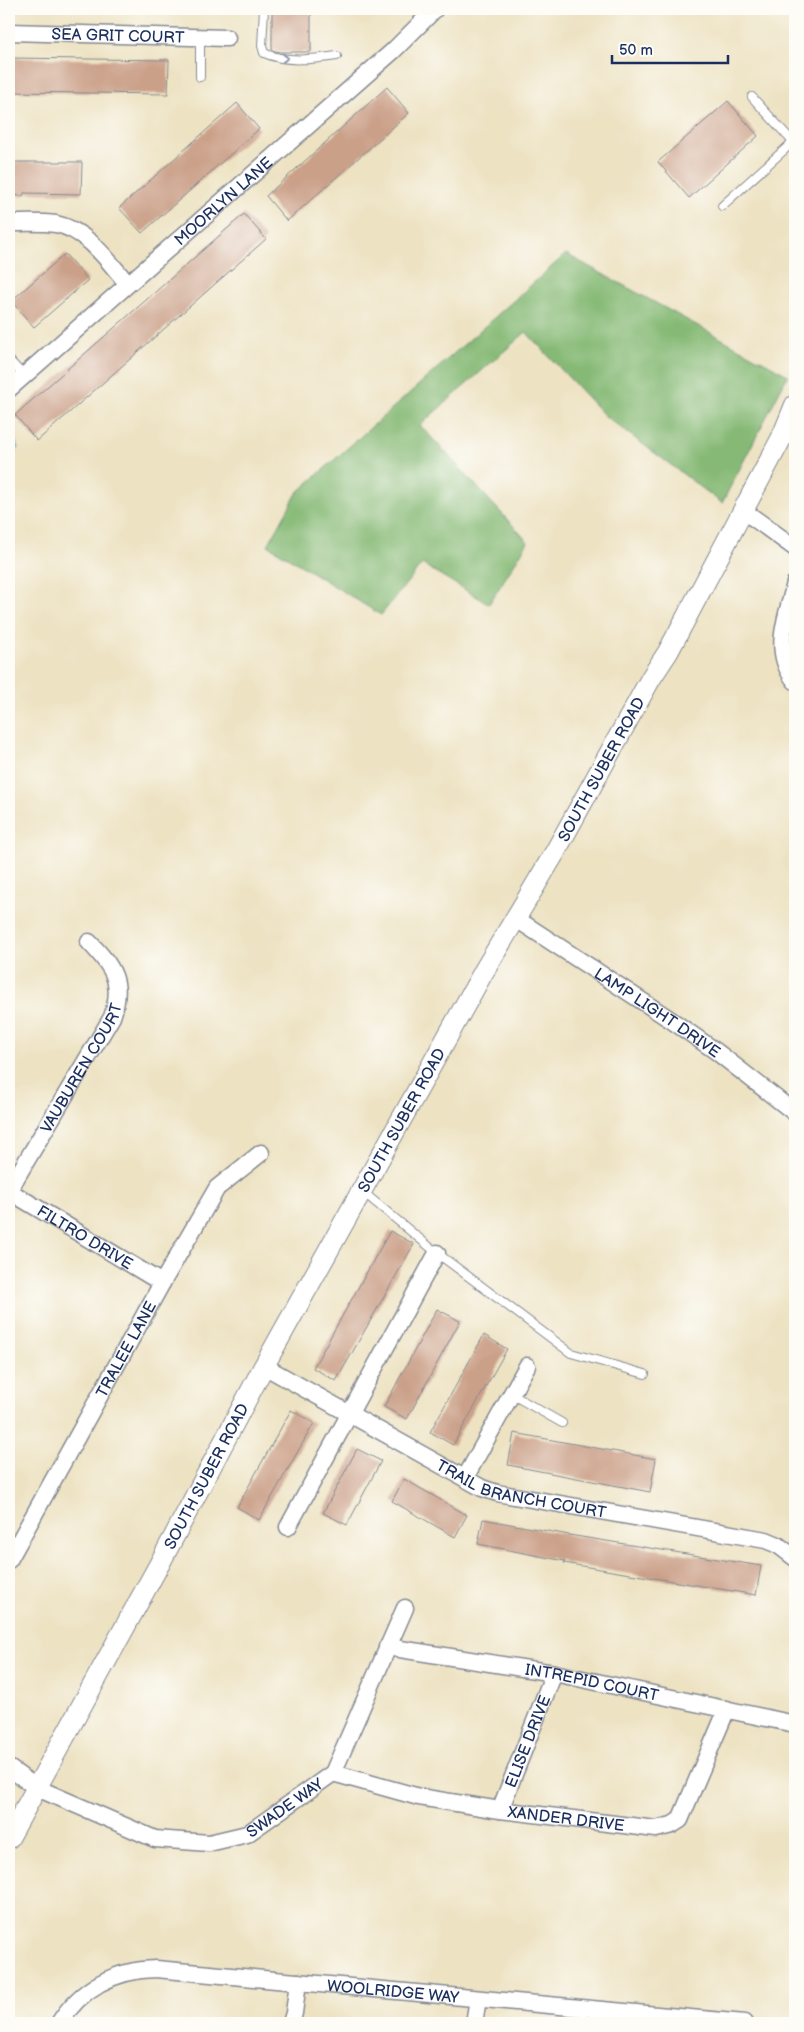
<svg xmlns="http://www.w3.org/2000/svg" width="804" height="2032" font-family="'Balsamiq Sans',sans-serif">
<rect width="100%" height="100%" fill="#fdfcf7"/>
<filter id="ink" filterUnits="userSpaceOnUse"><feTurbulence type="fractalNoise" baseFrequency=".02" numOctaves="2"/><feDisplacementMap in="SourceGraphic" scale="10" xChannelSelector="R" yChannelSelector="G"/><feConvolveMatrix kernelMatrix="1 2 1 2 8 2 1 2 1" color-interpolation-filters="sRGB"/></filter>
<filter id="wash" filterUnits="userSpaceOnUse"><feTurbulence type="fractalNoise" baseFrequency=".0096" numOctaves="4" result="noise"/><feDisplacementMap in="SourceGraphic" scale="20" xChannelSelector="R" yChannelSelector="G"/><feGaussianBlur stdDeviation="1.12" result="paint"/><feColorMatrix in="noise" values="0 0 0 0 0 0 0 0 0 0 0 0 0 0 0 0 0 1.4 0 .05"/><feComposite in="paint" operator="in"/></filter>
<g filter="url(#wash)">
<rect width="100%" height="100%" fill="#ede2c2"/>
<path fill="#85b974" stroke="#507469" d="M 566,254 L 788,375 L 722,503 L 605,416 L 526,332 L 420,425 L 528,542 L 489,604 L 422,564 L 381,615 L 268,545 L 297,493 Z"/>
<path fill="#5ecad7" stroke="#3c7c9a" d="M 9,423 L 18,449 L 9,457 Z"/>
<g id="blocks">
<path fill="#cba089" d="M 272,9 L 311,9 L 311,52 L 280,52 L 272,50 Z
M 9,58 L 169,60 L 168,94 L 9,92 Z
M 387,87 L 409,113 L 287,221 L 266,196 Z
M 728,101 L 758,136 L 689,198 L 658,162 Z
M 237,103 L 259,129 L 142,233 L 119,208 Z
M 9,162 L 82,162 L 81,194 L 24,193 L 23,196 L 9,195 Z
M 244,214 L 266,239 L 37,441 L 15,415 Z
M 65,254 L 88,280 L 34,327 L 11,301 Z
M 390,1231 L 414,1244 L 336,1381 L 313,1368 Z
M 437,1309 L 460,1321 L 407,1419 L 384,1407 Z
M 484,1335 L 507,1349 L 453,1445 L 430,1432 Z
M 291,1410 L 314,1423 L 259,1520 L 237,1507 Z
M 514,1433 L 656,1459 L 650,1492 L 508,1465 Z
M 357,1449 L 381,1461 L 347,1525 L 323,1513 Z
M 404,1479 L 467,1515 L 455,1537 L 392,1501 Z
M 483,1519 L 569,1535 L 761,1566 L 756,1595 L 564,1563 L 565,1561 L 478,1544 Z"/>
</g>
</g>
<g filter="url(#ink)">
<use href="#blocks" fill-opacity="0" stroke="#848890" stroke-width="1"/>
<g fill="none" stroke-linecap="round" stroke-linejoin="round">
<g stroke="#848890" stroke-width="10">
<path id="service" d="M 264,9 L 262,46 L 264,53 C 285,63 315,59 337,56
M 200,37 L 200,77
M 752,97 L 793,142 L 795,142
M 722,206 L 793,142
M 9,360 L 24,376
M 363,1192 L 437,1253 L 571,1353 L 645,1374
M 511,1394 L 562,1423"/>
</g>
<g stroke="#848890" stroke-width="19">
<g id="minor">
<path id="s1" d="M 9,32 L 227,38"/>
<path d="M 9,223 C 24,223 41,222 56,224 C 87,230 108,261 127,283"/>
<path id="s2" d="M 9,389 L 393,51 L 435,9"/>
<path d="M 744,511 L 795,548"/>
<path d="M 795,583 C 787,617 771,650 795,681"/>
<path id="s3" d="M 515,918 L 671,1020 L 717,1052 L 795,1113"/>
<path id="s4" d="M 9,1190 L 112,1017 C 124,982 113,967 89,942"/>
<path id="s5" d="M 9,1191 L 162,1283"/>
<path id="s6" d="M 264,1366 L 482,1488 L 497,1493 L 766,1540 L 778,1545 L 795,1558"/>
<path d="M 465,1478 L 527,1366"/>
<path d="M 288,1527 L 437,1253"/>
<path id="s7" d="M 9,1560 L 162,1283 L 217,1188 L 261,1153"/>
<path id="s8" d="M 387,1647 L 554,1673 L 795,1724"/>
<path id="s9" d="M 9,1768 L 37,1788 L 155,1839 L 209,1843 L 247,1834 L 333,1773 L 405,1608"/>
<path id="s10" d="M 333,1773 L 419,1797 L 500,1810 L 656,1829 L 672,1825 L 680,1820 L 727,1709"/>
<path id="s11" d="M 500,1810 L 554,1673"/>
<path id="s12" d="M 59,2023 C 81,1988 115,1970 156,1969 L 745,2023"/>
<path d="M 291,2023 L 294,2013 L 298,1982"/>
<path d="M 474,2023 L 478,1999"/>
</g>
</g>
<g stroke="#848890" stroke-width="22">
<g id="tertiary">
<path id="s13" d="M 9,1838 L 160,1563 L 264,1366 L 484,971 L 554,854 L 651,678 L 668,652 L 781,439 L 795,405"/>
</g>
</g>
<use href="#service" stroke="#fff" stroke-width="8"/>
<use href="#minor" stroke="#fff" stroke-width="16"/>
<use href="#tertiary" stroke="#fff" stroke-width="20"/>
</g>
<defs><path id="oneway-chevron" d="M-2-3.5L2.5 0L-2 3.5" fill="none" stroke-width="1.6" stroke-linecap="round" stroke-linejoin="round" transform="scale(1.25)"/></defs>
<use stroke="#8d97ae" href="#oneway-chevron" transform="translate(285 58) rotate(2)"/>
</g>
<g text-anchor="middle" stroke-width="5" stroke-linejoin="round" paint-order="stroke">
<g font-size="16" fill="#1b2f5e" stroke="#fdfcf7">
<text dy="6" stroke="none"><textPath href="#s1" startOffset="109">SEA GRIT COURT</textPath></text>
<text dy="6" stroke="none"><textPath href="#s2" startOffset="285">MOORLYN LANE</textPath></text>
<text dy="6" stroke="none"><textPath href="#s13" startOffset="1222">SOUTH SUBER ROAD</textPath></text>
<text dy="6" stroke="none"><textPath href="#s3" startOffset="171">LAMP LIGHT DRIVE</textPath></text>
<text dy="6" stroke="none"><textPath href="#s4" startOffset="142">VAUBUREN COURT</textPath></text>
<text dy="6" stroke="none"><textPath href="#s13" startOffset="818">SOUTH SUBER ROAD</textPath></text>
<text dy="6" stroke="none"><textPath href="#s5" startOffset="89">FILTRO DRIVE</textPath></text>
<text dy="6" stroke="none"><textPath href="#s7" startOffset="241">TRALEE LANE</textPath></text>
<text dy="6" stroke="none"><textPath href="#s13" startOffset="412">SOUTH SUBER ROAD</textPath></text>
<text dy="6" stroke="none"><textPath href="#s6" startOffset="288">TRAIL BRANCH COURT</textPath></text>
<text dy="6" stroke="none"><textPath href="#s8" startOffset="208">INTREPID COURT</textPath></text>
<text dy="6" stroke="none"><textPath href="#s11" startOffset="74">ELISE DRIVE</textPath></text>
<text dy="6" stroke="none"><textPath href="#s9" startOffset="302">SWADE WAY</textPath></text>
<text dy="6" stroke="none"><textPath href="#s10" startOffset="238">XANDER DRIVE</textPath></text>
<text dy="6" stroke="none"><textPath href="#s12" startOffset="354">WOOLRIDGE WAY</textPath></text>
</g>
</g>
<rect width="804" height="2032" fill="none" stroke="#fdfcf7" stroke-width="30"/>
<path d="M612 55v8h116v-8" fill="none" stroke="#1b2f5e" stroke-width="2.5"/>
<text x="619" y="55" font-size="15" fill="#1b2f5e" stroke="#fdfcf7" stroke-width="4" paint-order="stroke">50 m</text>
</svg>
